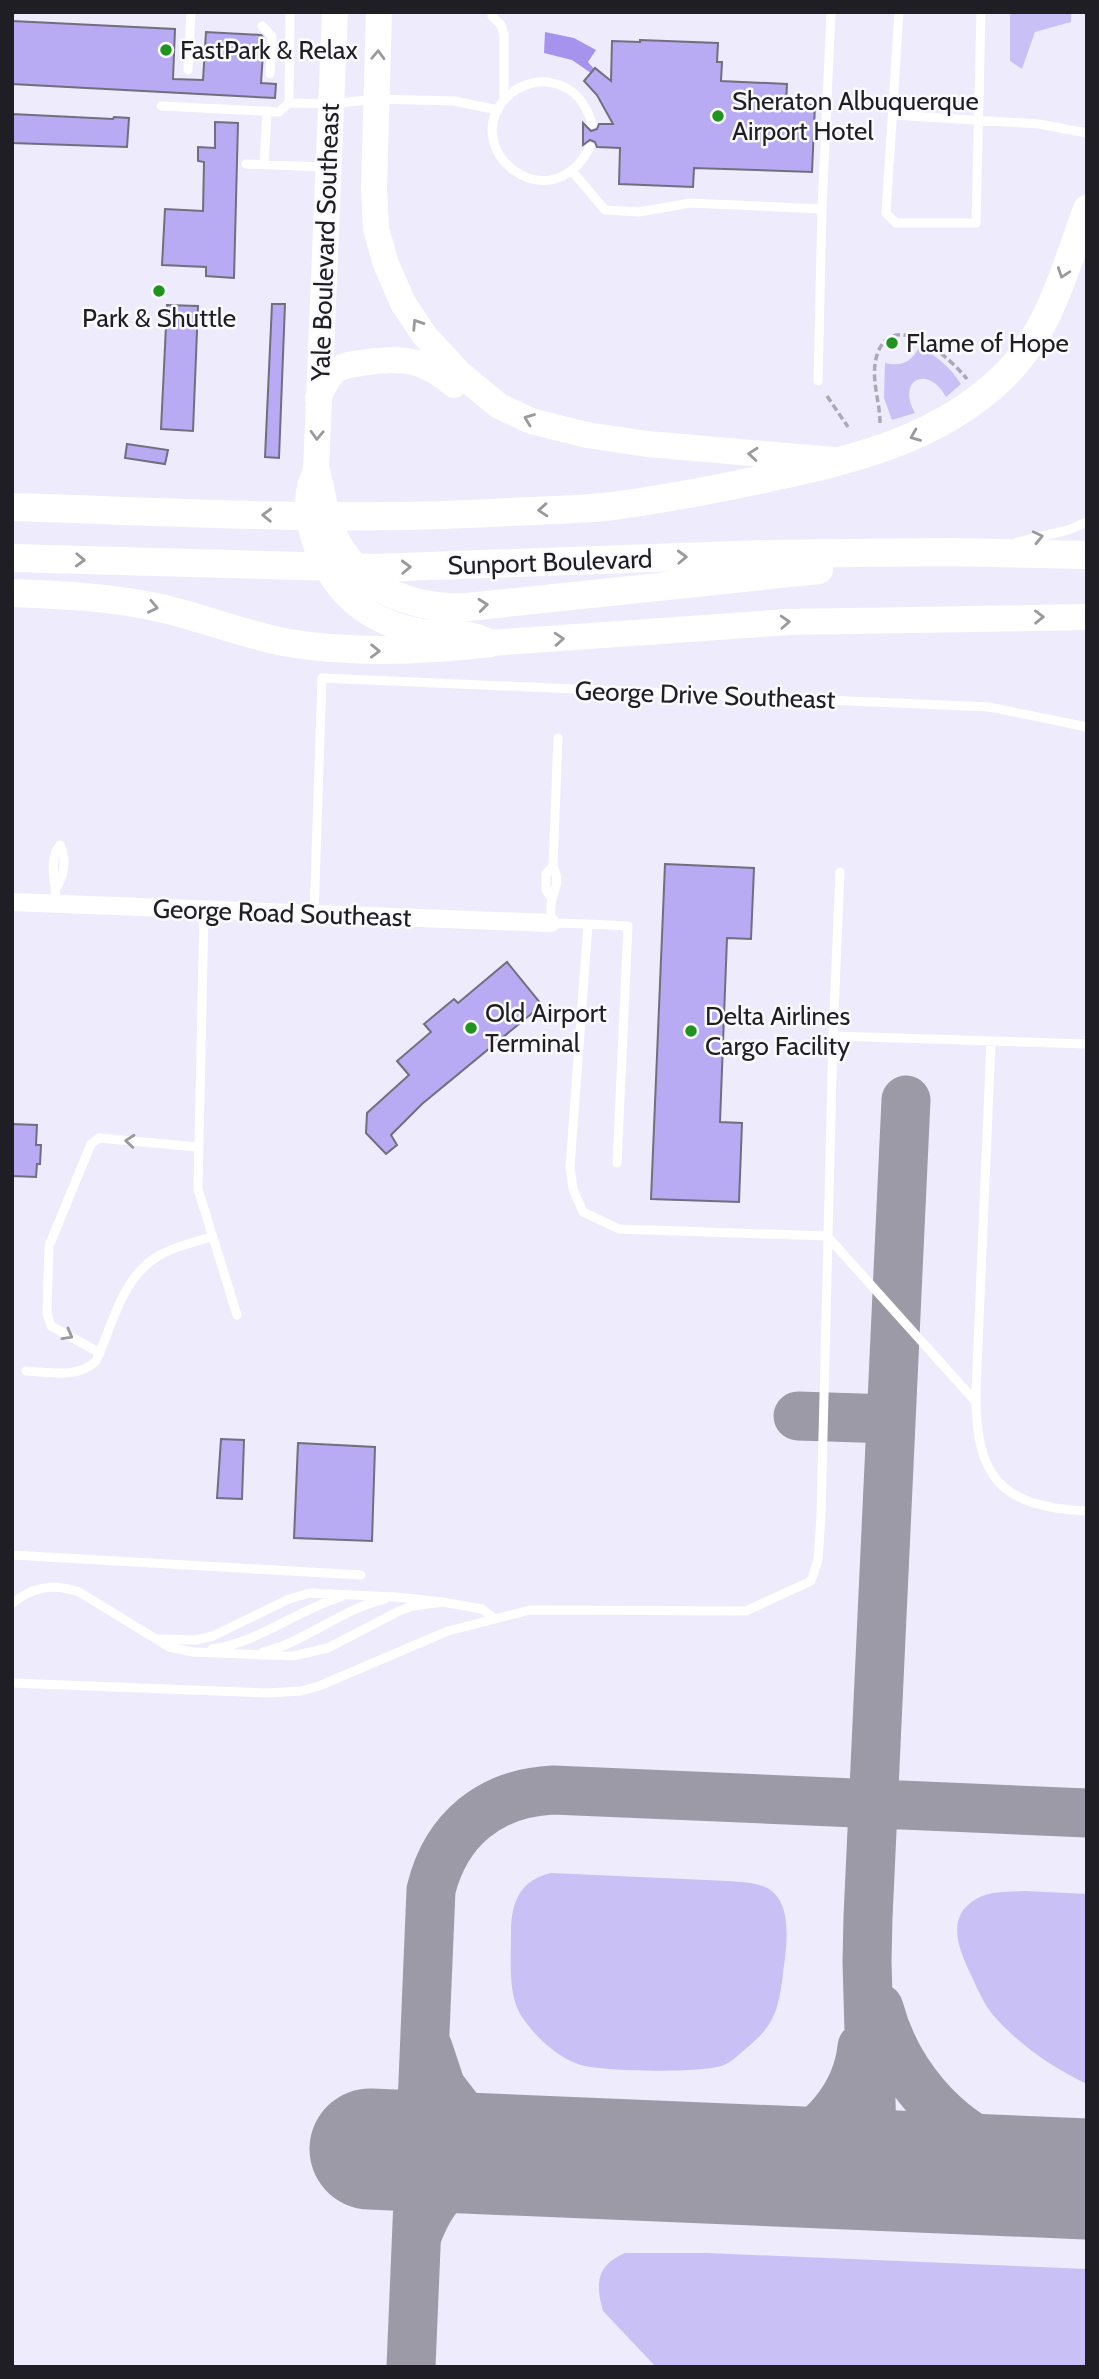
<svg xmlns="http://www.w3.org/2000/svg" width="1099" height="2379" font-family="Cabin,sans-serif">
<rect width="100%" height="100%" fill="#eeecfc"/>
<path fill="#c9c0f6" d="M 1010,12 L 1071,12 L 1071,22 L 1035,32 L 1022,69 L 1010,61 Z
M 919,347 C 937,356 950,367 961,384 L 946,397 C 928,364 896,380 915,413 L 892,420 L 884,398 L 885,363 C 901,367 912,362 919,347 Z
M 551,1873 L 728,1881 C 740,1882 753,1882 765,1887 C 795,1900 786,1949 783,1974 C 778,2013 774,2026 743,2051 C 737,2056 729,2064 721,2066 C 701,2073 598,2072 578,2064 C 555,2056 531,2033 519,2012 C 508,1990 511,1957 511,1933 C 511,1902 520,1880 551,1873 Z
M 1025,1891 L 1087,1894 L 1087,2084 C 1053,2068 1017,2043 993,2015 C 984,2004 978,1990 972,1977 C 960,1952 943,1916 978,1898 C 991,1891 1010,1892 1025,1891 Z
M 625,2253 L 707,2253 L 1087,2269 L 1087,2367 L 656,2367 L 603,2311 C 595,2283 597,2265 625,2253 Z"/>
<path fill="#a693ed" d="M 545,32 L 574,38 L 596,50 L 588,62 L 594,69 L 591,73 L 572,60 L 544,53 Z"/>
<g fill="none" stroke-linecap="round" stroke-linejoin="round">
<path stroke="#9b9aa6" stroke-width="49" d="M 798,1416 L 891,1419
M 879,2008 C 896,2072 943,2129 1006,2154 C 1031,2164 1058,2171 1084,2179
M 428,2048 L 441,2087 L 458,2109 L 484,2132 L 529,2155 L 723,2163 C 741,2161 760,2159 777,2153 C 822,2137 857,2095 862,2047
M 873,2170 L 867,1962 L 868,1917 L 906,1100
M 417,2236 C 438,2178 471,2163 529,2155
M 411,2367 L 431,1890 C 446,1829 490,1793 553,1790 L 1087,1813"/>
<path stroke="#9b9aa6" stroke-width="121" d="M 370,2149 L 1087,2179"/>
</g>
<path fill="#b8aaf3" stroke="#716f7d" stroke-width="2" d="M 12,21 L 175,29 L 173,79 L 203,80 L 206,32 L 261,35 L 264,38 L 261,83 L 276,84 L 275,98 L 12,84 Z
M 640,40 L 718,43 L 717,62 L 722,62 L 721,81 L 787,84 L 786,104 L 815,105 L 812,172 L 694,168 L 693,187 L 619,184 L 620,148 L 597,147 L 595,142 L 590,140 L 583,145 L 583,123 L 591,131 L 597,129 L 599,124 L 613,124 L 597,95 L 584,81 L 595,68 L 611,81 L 612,41 L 640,42 Z
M 12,114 L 113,119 L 114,117 L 129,118 L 127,147 L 12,143 Z
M 215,122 L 238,123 L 234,278 L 206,276 L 206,267 L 162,265 L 165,209 L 203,211 L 204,162 L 198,161 L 198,147 L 215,148 Z
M 272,304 L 285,304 L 279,458 L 265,457 Z
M 167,305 L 198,306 L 193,431 L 161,429 Z
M 127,444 L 168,450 L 165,464 L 125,458 Z
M 665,864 L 754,868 L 751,939 L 727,938 L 720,1122 L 742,1123 L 739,1202 L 651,1199 Z
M 507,962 L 542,1005 L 422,1104 L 391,1135 L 397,1145 L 386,1154 L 366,1133 L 367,1113 L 409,1075 L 397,1061 L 431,1032 L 424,1024 L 454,999 L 458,1003 Z
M 12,1124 L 37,1125 L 36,1145 L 41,1145 L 40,1164 L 37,1164 L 36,1177 L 12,1176 Z
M 221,1439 L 244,1440 L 242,1499 L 217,1498 Z
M 298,1443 L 375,1447 L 372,1541 L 294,1538 Z"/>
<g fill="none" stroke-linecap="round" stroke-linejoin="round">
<path stroke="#aba9b6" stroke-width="3.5" stroke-dasharray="7 3.5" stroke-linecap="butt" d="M 827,396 L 848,427
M 880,423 C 880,399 869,376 878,352 C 896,308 952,360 967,379"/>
<path stroke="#fff" stroke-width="9" d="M 290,12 L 289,103 L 330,104 L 377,99 L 454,101 L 498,110
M 899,12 L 886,213 L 896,223 L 976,223 L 981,12
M 492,16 L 501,25 L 504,34 L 504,100
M 262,26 L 272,36 L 270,74
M 188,70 L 191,12
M 161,106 L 279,112 L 289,103
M 893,115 L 1039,124 L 1087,133
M 590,147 C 549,226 455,147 508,96 C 520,85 537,79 553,83 C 575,88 586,103 592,124
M 246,164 L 326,167
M 264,164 L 267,111
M 572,171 L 605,210 L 639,212 L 690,203 L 822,209
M 818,381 L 822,209 L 831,12
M 1018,542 L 1068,530 L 1087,522
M 558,738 L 553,866 C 560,882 556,885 552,899 C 550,906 551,916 551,923 L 588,924 L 570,1167 L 573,1189 L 583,1212 L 619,1229 L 827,1236 L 976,1402
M 57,887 C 64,874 67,859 60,845
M 552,899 L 546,890 L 546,874 L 553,866
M 56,904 C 57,884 47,862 60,845
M 204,910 L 198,1189 L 237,1315
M 314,914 L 322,678 L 989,707 L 1087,727
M 588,924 L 628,926 L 617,1163
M 833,1036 L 1087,1044
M 991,1042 L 976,1391 C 975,1477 1000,1507 1087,1511
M 100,1353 L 51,1326 L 47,1313 L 49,1246 L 91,1144 L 99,1138 L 198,1147
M 26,1371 C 49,1372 78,1379 96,1361 C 113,1324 122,1276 160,1255 C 176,1246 194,1242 212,1237
M 12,1555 L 361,1575
M 12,1604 C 32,1586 54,1583 79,1592 L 169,1647 L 193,1652 L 293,1656 L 328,1648 L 399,1611 L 413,1606 L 443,1602
M 159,1639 L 196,1640 L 213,1636 L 289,1599 L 310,1593 L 396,1597 L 443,1602 L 482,1609 L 495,1619
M 212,1649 C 258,1643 297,1610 341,1597
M 263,1652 C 306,1642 341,1609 385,1599
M 12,1683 L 267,1693 L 301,1691 L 319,1686 L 448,1631 L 530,1610 L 746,1611 L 811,1581 L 818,1560 L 821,1516 L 833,1036 L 840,872"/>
<path stroke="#fff" stroke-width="18" d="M 12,902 L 551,923"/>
<path stroke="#fff" stroke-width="26" d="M 335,12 L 316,472 C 303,494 308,521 316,545 C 335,594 370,624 423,632 C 449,635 466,629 490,643 L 789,622 L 1087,617
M 379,12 L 374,188 L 376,229 L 386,264 L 403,303 L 425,336 L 459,373 L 499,406 L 531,421 L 587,435 L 647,444 L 833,460
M 318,398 C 323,388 327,377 336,370 C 345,364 357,364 368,362 C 406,357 424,360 454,385"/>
<path stroke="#fff" stroke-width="28" d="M 316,472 C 322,491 323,511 331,530 C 355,587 409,610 468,607 L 819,570
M 12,507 C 178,512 344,522 510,512 C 544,510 579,510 613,506 C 665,499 717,489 768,478 C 853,460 940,439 1004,376 C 1050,331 1065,268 1087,209
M 12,558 L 375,568 L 763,554 L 947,552 L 1087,555
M 12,593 C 62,595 112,597 160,608 C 204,618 245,635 289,643 C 356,654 423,651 490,643"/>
</g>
<defs><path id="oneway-chevron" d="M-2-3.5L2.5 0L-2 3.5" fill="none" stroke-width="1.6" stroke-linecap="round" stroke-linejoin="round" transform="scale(1.75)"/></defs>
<g stroke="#9a9a9c">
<use href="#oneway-chevron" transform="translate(378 55) rotate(-88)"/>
<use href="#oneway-chevron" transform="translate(1063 273) rotate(109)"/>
<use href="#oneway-chevron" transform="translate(417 324) rotate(-123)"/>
<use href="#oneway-chevron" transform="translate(529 419) rotate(-159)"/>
<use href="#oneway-chevron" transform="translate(317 435) rotate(92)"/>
<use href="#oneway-chevron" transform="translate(915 436) rotate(158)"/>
<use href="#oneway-chevron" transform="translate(753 454) rotate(-175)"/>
<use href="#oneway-chevron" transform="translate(543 510) rotate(176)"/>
<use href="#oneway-chevron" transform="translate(267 515) rotate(-178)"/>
<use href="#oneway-chevron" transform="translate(1038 537) rotate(-13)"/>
<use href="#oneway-chevron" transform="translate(682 557) rotate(-2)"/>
<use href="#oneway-chevron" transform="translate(80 560) rotate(2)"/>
<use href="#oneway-chevron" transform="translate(406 567) rotate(-2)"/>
<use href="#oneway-chevron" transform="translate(483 605) rotate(-6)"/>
<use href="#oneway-chevron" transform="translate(153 607) rotate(12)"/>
<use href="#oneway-chevron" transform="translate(1039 617) rotate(-1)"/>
<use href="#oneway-chevron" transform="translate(785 622) rotate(-3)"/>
<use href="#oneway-chevron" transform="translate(559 639) rotate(-4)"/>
<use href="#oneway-chevron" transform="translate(375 651) rotate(1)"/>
<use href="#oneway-chevron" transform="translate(130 1141) rotate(-175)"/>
<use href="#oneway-chevron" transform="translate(68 1335) rotate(29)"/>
</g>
<g fill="#219420" stroke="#fbfbfe" stroke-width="2.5">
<circle cx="166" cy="50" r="7"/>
<circle cx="718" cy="116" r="7"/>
<circle cx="159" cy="291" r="7"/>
<circle cx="892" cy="343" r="7"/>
<circle cx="471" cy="1028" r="7"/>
<circle cx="691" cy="1031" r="7"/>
</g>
<g text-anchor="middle" stroke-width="5" stroke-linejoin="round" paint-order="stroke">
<g font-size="26" fill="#1f1e24" stroke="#fbfbfe" text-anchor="start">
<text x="180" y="59">FastPark &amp; Relax</text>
<text x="732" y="110">Sheraton Albuquerque<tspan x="732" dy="30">Airport Hotel</tspan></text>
<text x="159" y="327" text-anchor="middle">Park &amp; Shuttle</text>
<text x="906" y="352">Flame of Hope</text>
<text x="485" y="1022">Old Airport<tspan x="485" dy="30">Terminal</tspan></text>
<text x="705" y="1025">Delta Airlines<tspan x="705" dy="30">Cargo Facility</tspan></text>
</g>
<g font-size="26" fill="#1f1e24" stroke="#fbfbfe">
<text transform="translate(325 242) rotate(-88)" y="9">Yale Boulevard Southeast</text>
<text transform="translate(550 562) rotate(-2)" y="9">Sunport Boulevard</text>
<text transform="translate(705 695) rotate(2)" y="9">George Drive Southeast</text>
<text transform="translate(282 913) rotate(2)" y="9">George Road Southeast</text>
</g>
</g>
<rect width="1099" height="2379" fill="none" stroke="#1f1e24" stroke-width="28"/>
</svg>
